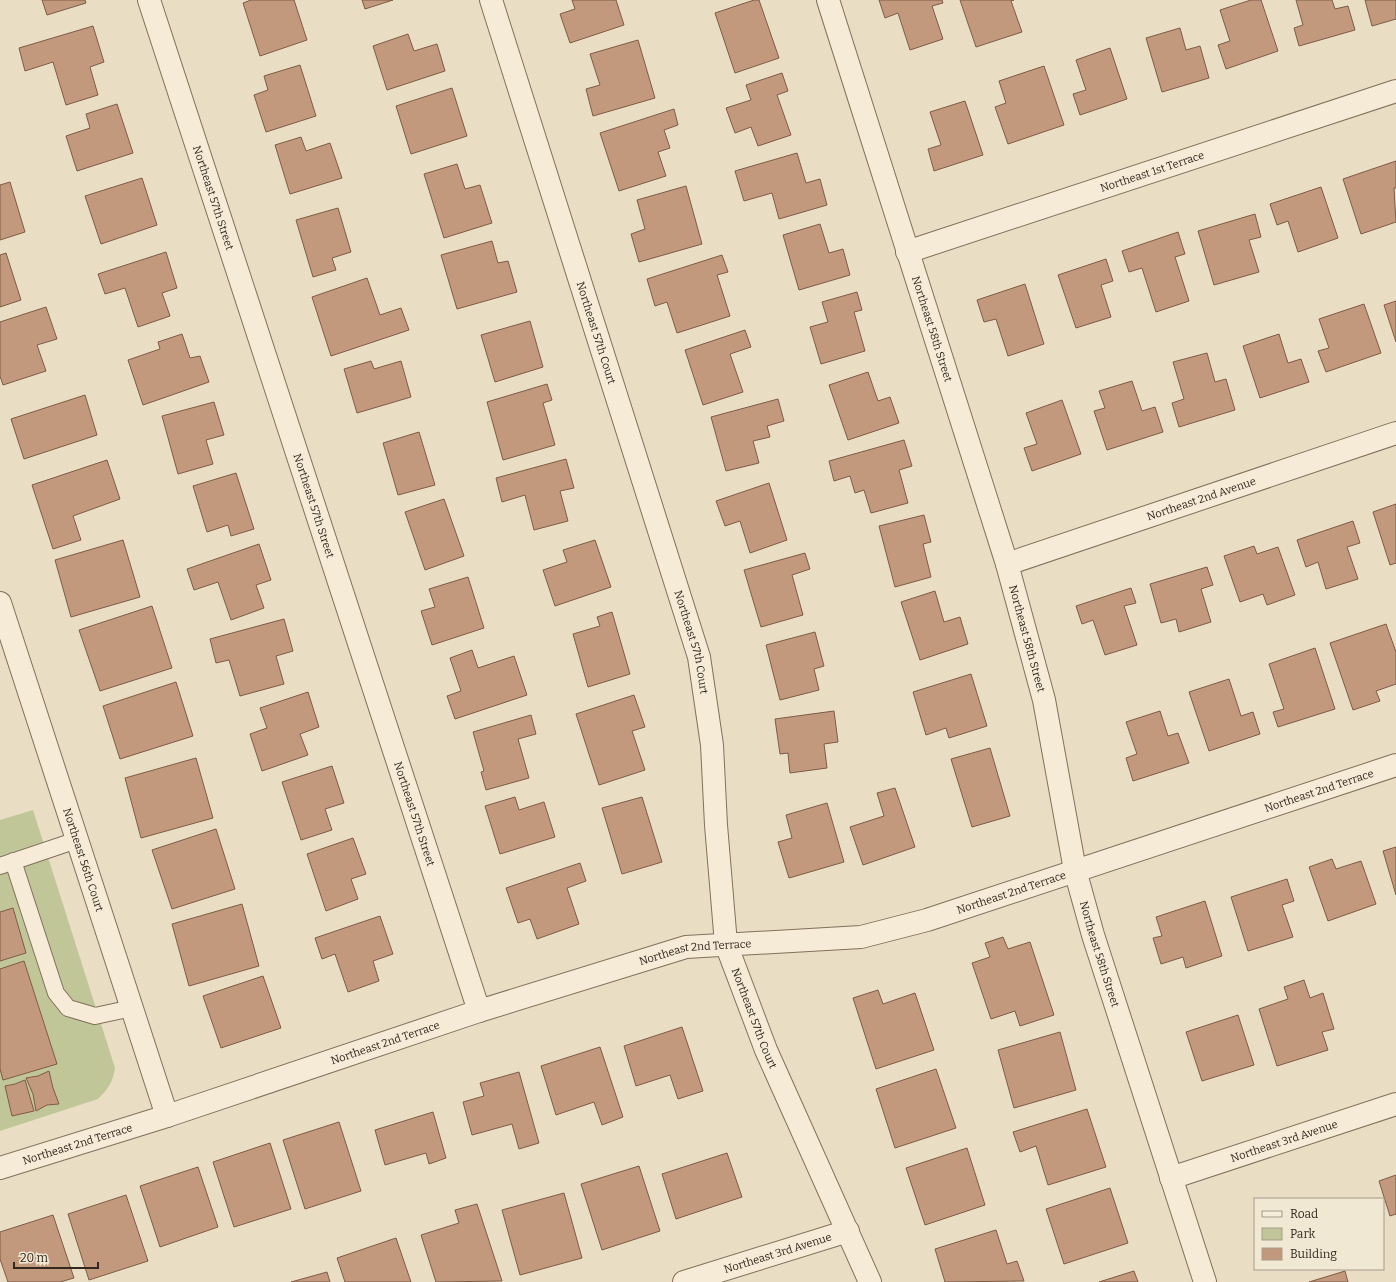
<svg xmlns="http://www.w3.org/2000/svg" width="1396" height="1282" font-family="Bitter,serif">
<rect width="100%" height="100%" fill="#e9ddc4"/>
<path fill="#c1c699" d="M 33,810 L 115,1068 C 113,1082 108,1089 98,1099 L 0,1131 L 0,820 Z"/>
<path fill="#c3997e" stroke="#7e5b45" d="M 42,0 L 85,0 L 86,3 L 47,15 Z
M 251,0 L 294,0 L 307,40 L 260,56 L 243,3 Z
M 362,0 L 393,0 L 365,9 Z
M 572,0 L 616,0 L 624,25 L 570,43 L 560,14 L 575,9 Z
M 754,0 L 759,0 L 779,58 L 735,73 L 715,13 Z
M 879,0 L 942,0 L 943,3 L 932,6 L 943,39 L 910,50 L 898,13 L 885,18 Z
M 960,0 L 1014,0 L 1011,1 L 1022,32 L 976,47 Z
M 1251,0 L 1261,0 L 1278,51 L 1226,69 L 1218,45 L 1230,41 L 1220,10 Z
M 1296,0 L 1332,0 L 1335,9 L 1348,6 L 1355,30 L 1299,46 L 1294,28 L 1303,25 Z
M 1365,0 L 1396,0 L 1396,19 L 1372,26 Z
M 93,26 L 104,62 L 90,67 L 98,95 L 66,105 L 53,62 L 25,71 L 19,48 Z
M 1180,28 L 1186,50 L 1200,46 L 1209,78 L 1162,92 L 1146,38 Z
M 408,34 L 414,51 L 437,44 L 445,71 L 387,90 L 373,46 Z
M 638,40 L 655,98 L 593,116 L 586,89 L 600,85 L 590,54 Z
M 1110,48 L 1127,99 L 1080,115 L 1073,94 L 1086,90 L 1076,60 Z
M 300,65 L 316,116 L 266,132 L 254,95 L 268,90 L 264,76 Z
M 1044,66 L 1064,125 L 1008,144 L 995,107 L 1006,103 L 999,81 Z
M 782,73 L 788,91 L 777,95 L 791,135 L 758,146 L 751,127 L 735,133 L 726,108 L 751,100 L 746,85 Z
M 452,88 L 467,136 L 411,154 L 396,106 Z
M 965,101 L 983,155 L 934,171 L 928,149 L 941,145 L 930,112 Z
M 117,104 L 133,153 L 77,171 L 66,136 L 90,128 L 86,114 Z
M 674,109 L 678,125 L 664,130 L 670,148 L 658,152 L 666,176 L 619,191 L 600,133 Z
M 301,137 L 306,151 L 330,143 L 342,178 L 290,194 L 275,145 Z
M 797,153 L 806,183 L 820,179 L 827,205 L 779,219 L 772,193 L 744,201 L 735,171 Z
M 1396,161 L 1396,188 L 1394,188 L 1396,222 L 1361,234 L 1343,179 Z
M 457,164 L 465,189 L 480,185 L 492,223 L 444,238 L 424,174 Z
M 142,178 L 157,225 L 101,244 L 85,196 Z
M 10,182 L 25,232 L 0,240 L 0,185 Z
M 686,186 L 702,244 L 639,262 L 631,234 L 645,229 L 637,200 Z
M 1321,187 L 1338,238 L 1298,252 L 1288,221 L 1277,225 L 1270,204 Z
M 338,208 L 351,252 L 332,258 L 336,270 L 313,277 L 296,220 Z
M 1255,214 L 1261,237 L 1249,240 L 1259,272 L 1214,285 L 1198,231 Z
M 820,224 L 829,253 L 843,249 L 850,275 L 799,290 L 783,235 Z
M 1178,232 L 1185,254 L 1175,257 L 1189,301 L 1156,312 L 1142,268 L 1129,272 L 1122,251 Z
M 492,241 L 498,263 L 508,261 L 517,292 L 457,309 L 441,255 Z
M 166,252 L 177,288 L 162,293 L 170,316 L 138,327 L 125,288 L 105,294 L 98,274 Z
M 6,253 L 21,300 L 0,307 L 0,255 Z
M 722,255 L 728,272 L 717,275 L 730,316 L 677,333 L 667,302 L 655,306 L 647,279 Z
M 1106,259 L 1113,281 L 1101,285 L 1111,317 L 1076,328 L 1058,275 Z
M 367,278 L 380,315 L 401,308 L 409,330 L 331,356 L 312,297 Z
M 1025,284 L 1044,344 L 1008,356 L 996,319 L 984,322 L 977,300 Z
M 857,292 L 862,310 L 854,312 L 865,351 L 821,364 L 810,327 L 828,322 L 822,302 Z
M 1396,301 L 1396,342 L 1384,305 Z
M 1364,304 L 1381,353 L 1326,372 L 1318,351 L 1329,348 L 1319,319 Z
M 46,307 L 57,339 L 37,345 L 46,371 L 3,385 L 0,376 L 0,322 Z
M 530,321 L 543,367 L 495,382 L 481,335 Z
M 745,330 L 751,347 L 730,354 L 743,392 L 703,405 L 685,350 Z
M 182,334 L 190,358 L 200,356 L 209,382 L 143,405 L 128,360 L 160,349 L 158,342 Z
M 1279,334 L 1288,363 L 1301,359 L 1309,382 L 1260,398 L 1243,346 Z
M 1207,353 L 1215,382 L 1226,379 L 1235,410 L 1179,427 L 1172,403 L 1184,399 L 1173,362 Z
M 371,361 L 374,369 L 401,361 L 411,397 L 357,413 L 344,369 Z
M 868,372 L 878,401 L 890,397 L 899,423 L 848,440 L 829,385 Z
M 1132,381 L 1142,411 L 1155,407 L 1163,432 L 1107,450 L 1094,411 L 1105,408 L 1099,391 Z
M 547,384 L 552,400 L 543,403 L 555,445 L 503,460 L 487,402 Z
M 85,395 L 97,435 L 24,459 L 11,419 Z
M 778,399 L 784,421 L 767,426 L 770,437 L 753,441 L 759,463 L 726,471 L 711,417 Z
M 1062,400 L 1081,454 L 1032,471 L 1024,448 L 1037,444 L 1026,413 Z
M 214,402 L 224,435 L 206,440 L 213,464 L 178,474 L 162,416 Z
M 419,432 L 435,485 L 398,495 L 383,443 Z
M 904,440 L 912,466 L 899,470 L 908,503 L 871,513 L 864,490 L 855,493 L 850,476 L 834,481 L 829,461 Z
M 566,459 L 574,488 L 560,491 L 568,521 L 534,530 L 525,495 L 502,502 L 496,478 Z
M 107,460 L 120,499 L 73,516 L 81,540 L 53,549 L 32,485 Z
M 236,473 L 254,529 L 231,536 L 228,525 L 207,532 L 193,486 Z
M 769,483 L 787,540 L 750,553 L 740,521 L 725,526 L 716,501 Z
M 444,499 L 464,556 L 425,570 L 405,512 Z
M 1396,504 L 1396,563 L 1390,565 L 1373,512 Z
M 924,515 L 931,542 L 923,544 L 931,577 L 895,587 L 879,526 Z
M 1353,521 L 1360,543 L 1347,547 L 1358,579 L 1326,589 L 1318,562 L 1306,567 L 1297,540 Z
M 123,540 L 140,597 L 71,617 L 55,560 Z
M 595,540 L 611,587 L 555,606 L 543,570 L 567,562 L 563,550 Z
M 259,544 L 271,580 L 256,585 L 264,608 L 231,620 L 218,582 L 194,590 L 187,569 Z
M 1254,546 L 1257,554 L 1278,547 L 1295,595 L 1267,605 L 1263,594 L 1240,602 L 1224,556 Z
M 805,553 L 810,569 L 792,575 L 803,615 L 761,627 L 744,570 Z
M 1207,567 L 1213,585 L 1201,589 L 1211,622 L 1179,632 L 1176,619 L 1161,623 L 1150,584 Z
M 468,577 L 484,628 L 432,645 L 421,611 L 435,607 L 429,589 Z
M 1131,588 L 1136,603 L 1124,606 L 1137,645 L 1105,655 L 1093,620 L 1082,624 L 1076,606 Z
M 935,591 L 944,622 L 960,617 L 968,644 L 920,660 L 901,602 Z
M 152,606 L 172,668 L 100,691 L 79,630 Z
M 612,612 L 630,674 L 588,687 L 573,634 L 600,626 L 597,617 Z
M 284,619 L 293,651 L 276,656 L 284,684 L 240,696 L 229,660 L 216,663 L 210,639 Z
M 1386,624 L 1396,652 L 1396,684 L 1376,691 L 1380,701 L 1353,710 L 1330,643 Z
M 815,632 L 824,666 L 814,669 L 819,690 L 780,700 L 766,645 Z
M 1315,648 L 1335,709 L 1278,727 L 1273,712 L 1284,709 L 1269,664 Z
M 472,650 L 478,668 L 514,656 L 527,695 L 455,719 L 447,696 L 461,691 L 450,658 Z
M 971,674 L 987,726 L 949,738 L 946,728 L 926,735 L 913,692 Z
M 1229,679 L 1241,716 L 1253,712 L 1260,734 L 1209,751 L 1189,692 Z
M 176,682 L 193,736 L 120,759 L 103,706 Z
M 308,692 L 319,727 L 300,734 L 308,755 L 262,771 L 250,734 L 267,728 L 260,708 Z
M 634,695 L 645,727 L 632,731 L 645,770 L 599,785 L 576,714 Z
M 834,711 L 838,742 L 824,744 L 827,768 L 790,773 L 788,753 L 780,754 L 775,719 Z
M 1160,711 L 1168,736 L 1178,733 L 1189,763 L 1133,781 L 1126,758 L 1137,754 L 1126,722 Z
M 531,715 L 536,734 L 518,739 L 529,778 L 486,790 L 481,772 L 484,771 L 473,732 Z
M 990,748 L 1010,816 L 972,827 L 951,759 Z
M 196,758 L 213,818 L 141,838 L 125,778 Z
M 332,766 L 344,803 L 325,809 L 332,830 L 301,840 L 282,782 Z
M 895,788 L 915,847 L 863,865 L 850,827 L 884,816 L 877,793 Z
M 515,797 L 519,810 L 544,802 L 555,837 L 500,854 L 485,806 Z
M 642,797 L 662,862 L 622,874 L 602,808 Z
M 827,803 L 844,862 L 789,878 L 778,842 L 792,838 L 786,815 Z
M 216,829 L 235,889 L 172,909 L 152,850 Z
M 353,838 L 366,874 L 351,879 L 358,899 L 326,911 L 307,854 Z
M 1396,847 L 1396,895 L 1383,851 Z
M 1332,859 L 1336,869 L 1361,861 L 1376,904 L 1328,921 L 1309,867 Z
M 580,863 L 586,881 L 567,888 L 579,924 L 537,939 L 530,919 L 518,923 L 506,888 Z
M 1287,879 L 1294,901 L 1282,905 L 1293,937 L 1248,951 L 1231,897 Z
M 1205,901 L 1222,956 L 1186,968 L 1183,957 L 1161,964 L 1153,938 L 1162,936 L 1156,917 Z
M 242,904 L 259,966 L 189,986 L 172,924 Z
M 13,908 L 26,953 L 0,961 L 0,912 Z
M 380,916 L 393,954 L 373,961 L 379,981 L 348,992 L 335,954 L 322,959 L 315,938 Z
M 1003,937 L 1008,949 L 1030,942 L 1054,1015 L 1020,1026 L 1015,1011 L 991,1019 L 972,963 L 990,957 L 985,943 Z
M 24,961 L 57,1064 L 3,1080 L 0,1069 L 0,969 Z
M 263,976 L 281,1028 L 221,1048 L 203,996 Z
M 1304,980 L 1310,998 L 1323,993 L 1334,1029 L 1322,1032 L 1328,1050 L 1277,1066 L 1259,1009 L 1288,999 L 1284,987 Z
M 878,990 L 883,1004 L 915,993 L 934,1050 L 876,1069 L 853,998 Z
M 1238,1015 L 1254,1065 L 1202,1081 L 1186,1032 Z
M 682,1027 L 703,1091 L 678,1099 L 670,1075 L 636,1086 L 624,1046 Z
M 1060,1032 L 1076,1090 L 1014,1108 L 998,1050 Z
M 600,1047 L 623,1117 L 602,1125 L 594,1102 L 556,1115 L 541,1066 Z
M 936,1069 L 956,1128 L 895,1148 L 876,1089 Z
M 49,1071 L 53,1088 L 59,1104 L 47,1105 L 36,1111 L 33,1094 L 26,1078 L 38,1076 Z
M 519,1072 L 539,1143 L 519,1149 L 512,1124 L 472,1135 L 463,1102 L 484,1096 L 480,1083 Z
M 25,1080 L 34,1111 L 12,1116 L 5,1086 L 15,1084 Z
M 1087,1109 L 1106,1167 L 1048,1185 L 1036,1146 L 1020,1152 L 1013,1132 Z
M 433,1112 L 446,1158 L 429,1164 L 426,1153 L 385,1165 L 375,1130 Z
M 339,1122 L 361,1191 L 305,1209 L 283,1140 Z
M 270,1143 L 291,1209 L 234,1227 L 213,1162 Z
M 967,1148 L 985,1205 L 925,1225 L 906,1168 Z
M 727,1153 L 742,1197 L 676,1219 L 662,1174 Z
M 639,1166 L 660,1231 L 602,1250 L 581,1184 Z
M 198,1167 L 218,1227 L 160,1247 L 140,1186 Z
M 1396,1175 L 1396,1214 L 1390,1216 L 1379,1181 Z
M 1110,1188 L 1128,1243 L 1064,1264 L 1046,1209 Z
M 564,1193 L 582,1258 L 520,1275 L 502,1210 Z
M 126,1195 L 148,1261 L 89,1280 L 68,1214 Z
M 477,1204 L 502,1281 L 436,1282 L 421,1235 L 459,1223 L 455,1210 Z
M 53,1215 L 74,1278 L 60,1282 L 8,1282 L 0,1259 L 0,1232 Z
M 996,1230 L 1007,1264 L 1017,1261 L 1024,1281 L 945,1282 L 935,1249 Z
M 396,1238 L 411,1282 L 345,1282 L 337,1258 Z
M 1134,1271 L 1138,1282 L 1099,1282 Z
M 1345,1271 L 1348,1282 L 1309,1282 Z
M 327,1272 L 330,1282 L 291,1282 Z"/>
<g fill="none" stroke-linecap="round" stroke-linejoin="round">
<g stroke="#82705c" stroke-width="18">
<path id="lane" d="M 13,861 L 56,993 L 68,1008 L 95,1016 L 132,1008
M 0,866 L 77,840"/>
</g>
<g stroke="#82705c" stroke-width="24">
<g id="street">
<path id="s1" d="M 149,0 L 479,1011"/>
<path id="s2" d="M 491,0 L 699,657 L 712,745 L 716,825 L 726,944 L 766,1050 L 870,1282"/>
<path id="s3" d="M 828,0 L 1007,564 L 1044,700 L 1075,870 L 1093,935 L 1205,1282"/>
<path id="s4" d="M 907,252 L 1396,91"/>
<path id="s5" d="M 1007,564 L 1396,433"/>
<path id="s6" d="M 0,603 L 167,1116"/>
<path id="s7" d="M 0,1168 L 167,1116 L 479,1011 L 686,947 L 861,937 L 927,920 L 1396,765"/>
<path id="s8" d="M 1171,1178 L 1396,1104"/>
<path id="s9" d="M 684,1282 L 848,1231"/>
</g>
</g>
<use href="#lane" stroke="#f5ebd6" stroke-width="16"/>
<use href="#street" stroke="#f5ebd6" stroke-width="22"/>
</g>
<g text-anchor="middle" stroke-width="3" stroke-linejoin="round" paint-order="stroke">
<g font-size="11" fill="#33281f" stroke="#f1e8d3">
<text dy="4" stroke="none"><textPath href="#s4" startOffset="258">Northeast 1st Terrace</textPath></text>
<text dy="4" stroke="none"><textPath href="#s1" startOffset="208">Northeast 57th Street</textPath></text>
<text dy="4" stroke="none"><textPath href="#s3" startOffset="345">Northeast 58th Street</textPath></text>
<text dy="4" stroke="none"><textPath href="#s2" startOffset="349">Northeast 57th Court</textPath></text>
<text dy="4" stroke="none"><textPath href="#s5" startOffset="205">Northeast 2nd Avenue</textPath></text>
<text dy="4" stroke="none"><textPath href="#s1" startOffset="532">Northeast 57th Street</textPath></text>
<text dy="4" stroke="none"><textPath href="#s3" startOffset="669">Northeast 58th Street</textPath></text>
<text dy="4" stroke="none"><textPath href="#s2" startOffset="673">Northeast 57th Court</textPath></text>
<text dy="4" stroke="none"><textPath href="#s7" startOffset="1377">Northeast 2nd Terrace</textPath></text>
<text dy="4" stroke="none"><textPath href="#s1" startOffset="856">Northeast 57th Street</textPath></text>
<text dy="4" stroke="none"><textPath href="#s6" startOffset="270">Northeast 56th Court</textPath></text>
<text dy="4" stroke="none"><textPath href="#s7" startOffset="1053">Northeast 2nd Terrace</textPath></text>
<text dy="4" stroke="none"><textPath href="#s7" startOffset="729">Northeast 2nd Terrace</textPath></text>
<text dy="4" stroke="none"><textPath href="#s3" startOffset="993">Northeast 58th Street</textPath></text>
<text dy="4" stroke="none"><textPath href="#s2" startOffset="1057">Northeast 57th Court</textPath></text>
<text dy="4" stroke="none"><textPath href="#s7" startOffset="405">Northeast 2nd Terrace</textPath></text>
<text dy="4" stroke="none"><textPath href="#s8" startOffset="119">Northeast 3rd Avenue</textPath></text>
<text dy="4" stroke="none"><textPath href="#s7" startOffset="81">Northeast 2nd Terrace</textPath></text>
<text dy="4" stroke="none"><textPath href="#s9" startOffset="98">Northeast 3rd Avenue</textPath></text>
</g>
</g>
<rect x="1254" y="1198" width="130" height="72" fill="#f1e8d3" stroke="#a59b8b"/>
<rect x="1262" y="1211" width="20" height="6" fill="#f5ebd6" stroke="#a59b8b"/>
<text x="1290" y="1218" font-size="12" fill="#33281f">Road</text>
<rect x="1262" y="1228" width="20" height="12" fill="#c1c699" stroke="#a59b8b"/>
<text x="1290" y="1238" font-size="12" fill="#33281f">Park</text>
<rect x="1262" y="1248" width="20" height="12" fill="#c3997e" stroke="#a59b8b"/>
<text x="1290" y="1258" font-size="12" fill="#33281f">Building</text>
<path d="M14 1262v6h84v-6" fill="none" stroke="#33281f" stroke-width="2"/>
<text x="20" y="1262" font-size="12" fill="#33281f" stroke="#f1e8d3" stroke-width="3" paint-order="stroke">20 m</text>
</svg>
